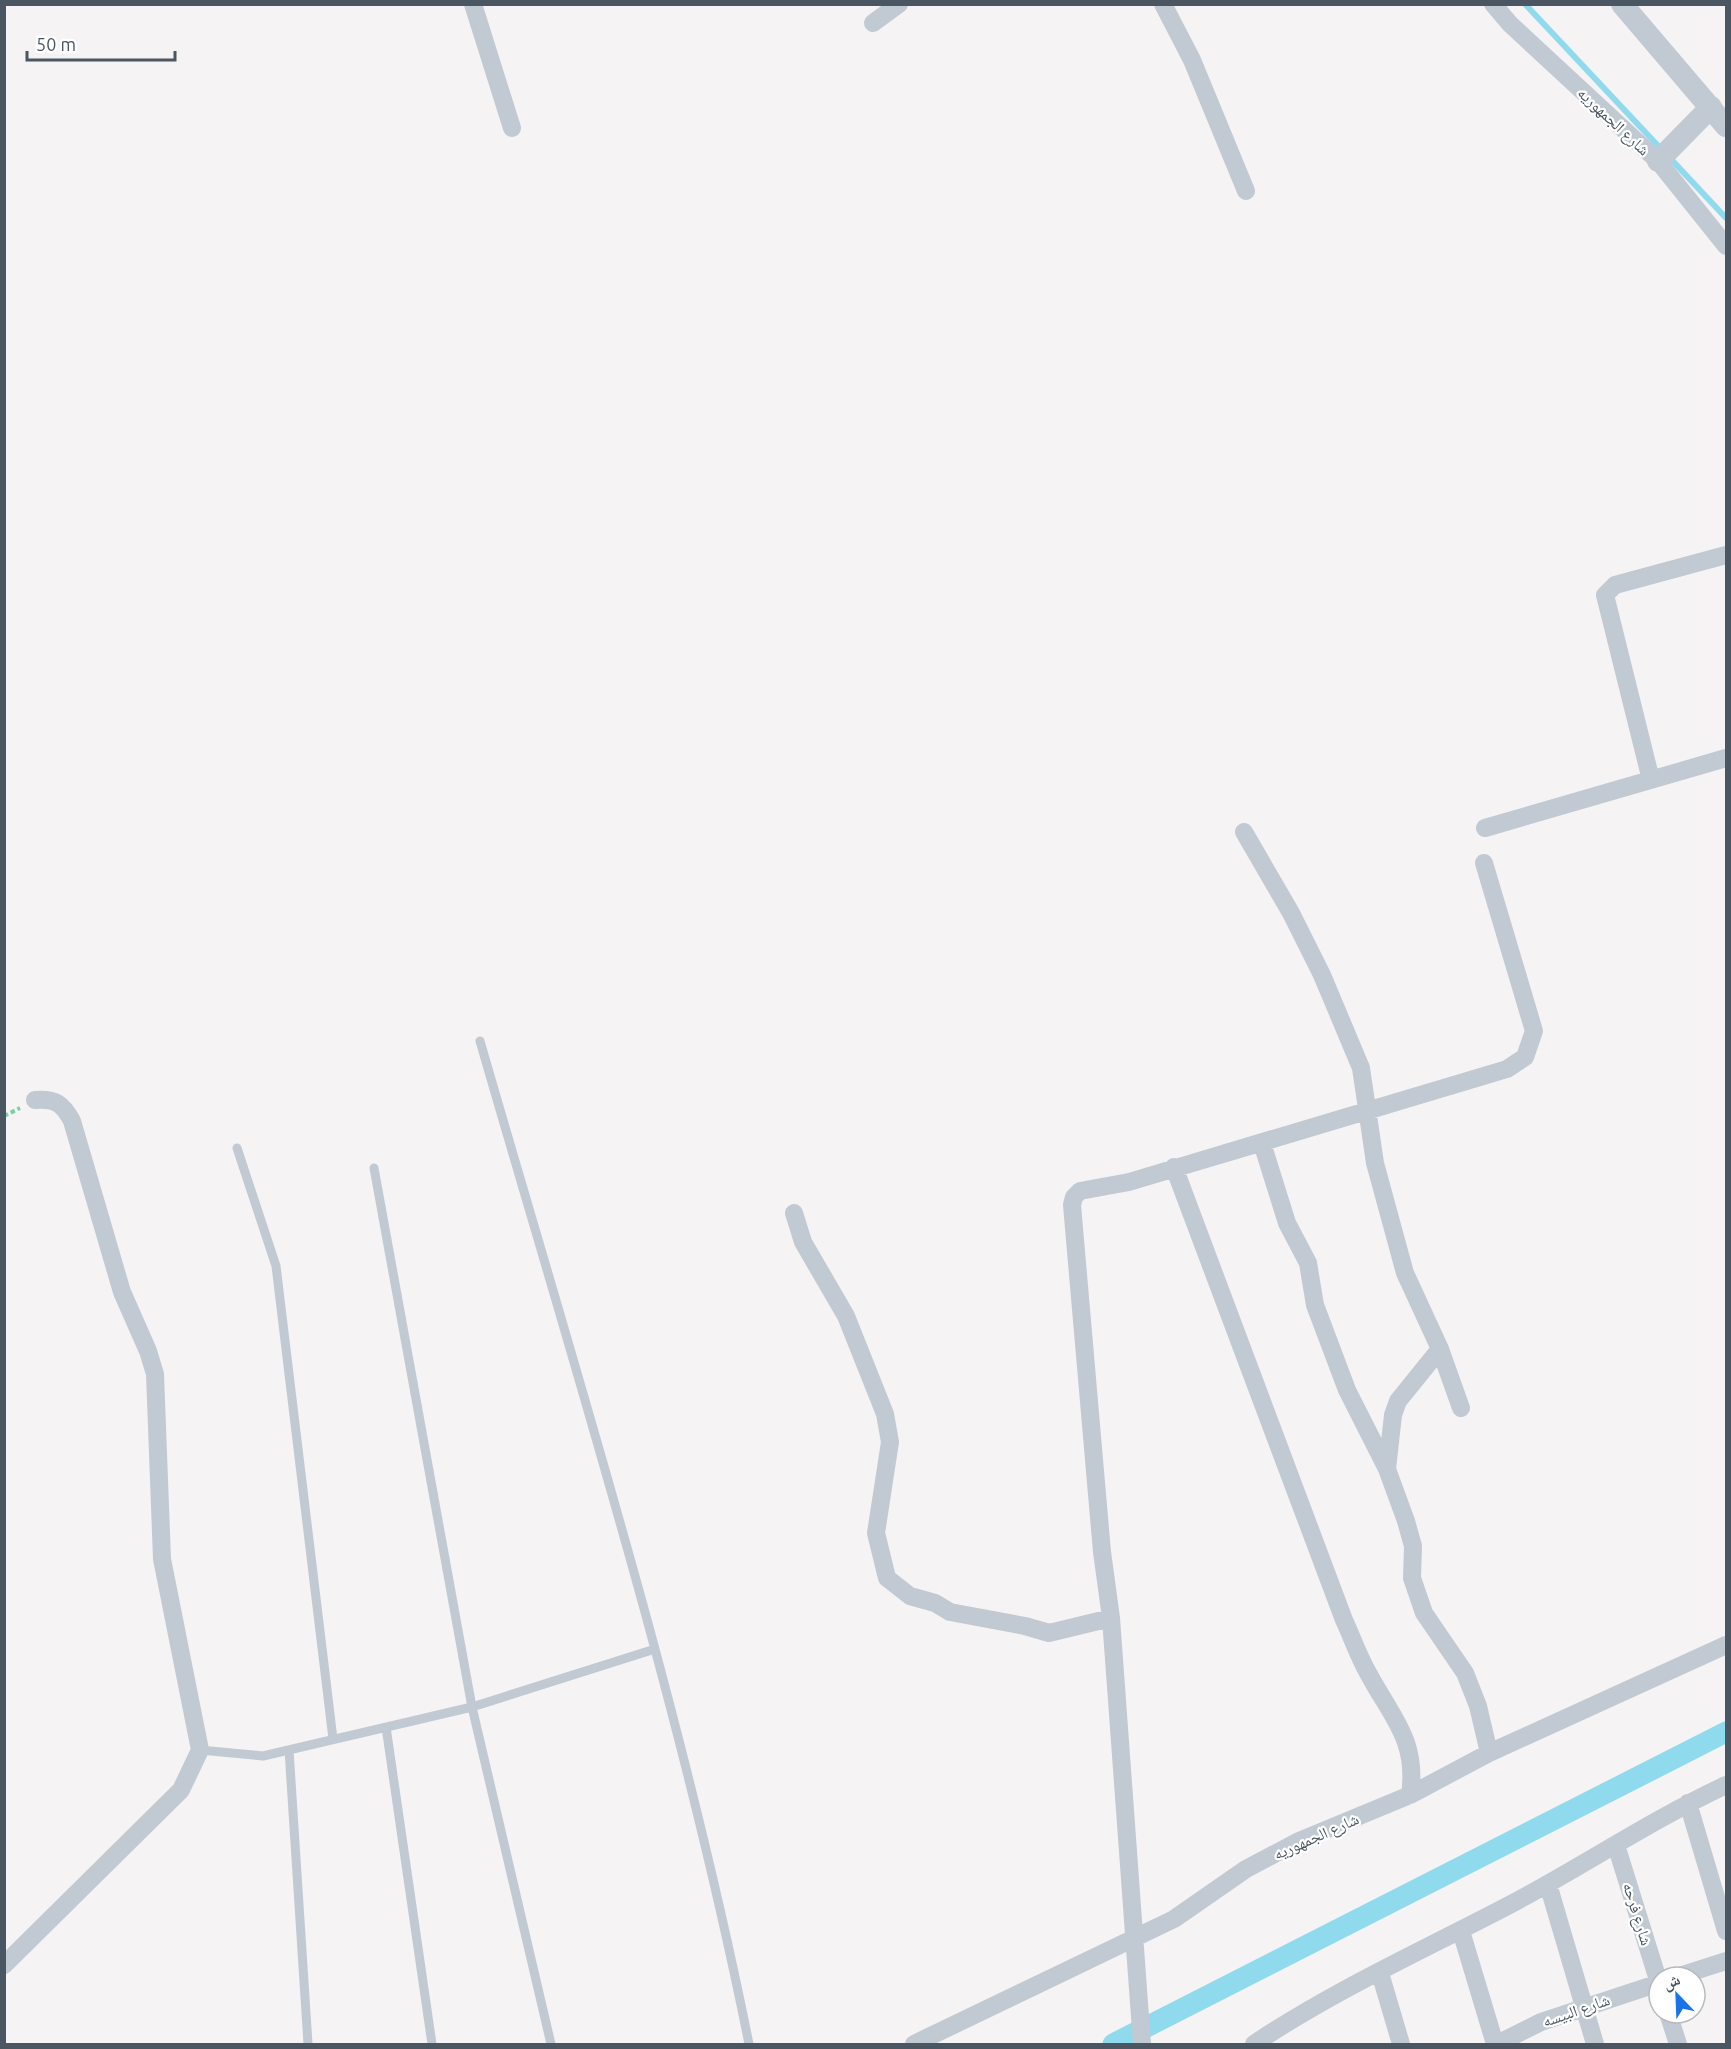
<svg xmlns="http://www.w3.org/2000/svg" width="1731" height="2049" font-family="Ubuntu,'Noto Naskh Arabic',sans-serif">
<rect width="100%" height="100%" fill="#f5f3f3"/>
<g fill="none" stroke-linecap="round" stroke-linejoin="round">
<path stroke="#90daee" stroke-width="6" d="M 1525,4 L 1662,150
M 1669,157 L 1726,218"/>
<path stroke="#90daee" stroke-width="21" d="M 1113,2044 L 1726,1732"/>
<path stroke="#7ad0a6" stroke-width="4" stroke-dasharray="4.5 3" stroke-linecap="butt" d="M 4,1116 L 20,1108"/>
<path stroke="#c1cad2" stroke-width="9" d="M 480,1041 C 576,1373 681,1705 749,2044
M 237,1148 L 276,1266 L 333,1739
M 374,1168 L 472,1707 L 551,2044
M 386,1727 L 432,2044
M 200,1750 L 263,1756 L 472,1707 L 655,1649
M 289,1750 L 308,2044"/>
<path stroke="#c1cad2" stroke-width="18" d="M 473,4 L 512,128
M 1163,4 L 1192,60 L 1246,191
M 1493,4 L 1510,24 L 1658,161 L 1726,246
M 873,23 L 899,4
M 1651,780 L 1605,595 L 1615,585 L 1726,555
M 1485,828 L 1726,758
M 1244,832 L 1291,913 L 1322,975 L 1361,1068 L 1375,1163 L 1405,1273 L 1440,1349 L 1461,1408
M 1262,1143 L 1287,1223 L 1308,1263 L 1315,1305 L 1347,1390 L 1387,1469 L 1406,1521 L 1413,1546 L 1412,1578 L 1424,1613 L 1465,1673 L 1478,1706 L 1489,1753
M 1174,1167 L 1344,1620 C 1352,1637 1358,1655 1367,1671 C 1391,1717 1418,1739 1410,1795
M 794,1213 L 803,1242 L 846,1316 L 885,1414 L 890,1442 L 876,1533 L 887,1578 L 910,1596 L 935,1603 L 950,1612 L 1025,1626 L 1049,1633 L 1111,1618
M 1387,1469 L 1393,1415 L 1398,1401 L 1440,1349
M 1688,1803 L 1726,1931
M 1616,1845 L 1659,1983
M 1548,1884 L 1595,2044
M 1461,1931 L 1495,2044
M 4,1965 L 181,1790 L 200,1750 L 162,1559 L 155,1374 L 148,1351 L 122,1292 L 72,1121 C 63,1104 55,1098 35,1100
M 1380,1973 L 1401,2044
M 1676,1977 L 1726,1961
M 1668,2013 L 1678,2044
M 914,2044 L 1174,1919 L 1246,1869 L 1299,1841 L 1410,1795 L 1489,1753 L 1726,1645
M 1142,2044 L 1111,1618 L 1102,1552 L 1072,1205 L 1074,1197 L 1080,1191 L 1129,1182 L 1507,1069 L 1525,1057 L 1534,1031 L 1484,863
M 1254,2044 C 1336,1989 1428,1948 1515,1902 C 1586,1864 1653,1819 1726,1785
M 1497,2044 L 1541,2022 L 1659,1983"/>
<path stroke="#c1cad2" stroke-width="22" d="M 1622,4 L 1726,126
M 1658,161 L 1711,107"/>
</g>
<g text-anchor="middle" stroke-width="4.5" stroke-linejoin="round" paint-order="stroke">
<g font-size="16" fill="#4a5661" stroke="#fff">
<text transform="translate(1614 121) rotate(43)" y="6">شارع الجمهوريه</text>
<text transform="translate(1316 1836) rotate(-24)" y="6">شارع الجمهوريه</text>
<text transform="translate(1638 1914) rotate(73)" y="6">شارع فرحه</text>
<text transform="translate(1576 2010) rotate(-19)" y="6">شارع البيسه</text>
</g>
</g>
<rect width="1731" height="2049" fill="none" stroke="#4a5661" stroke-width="12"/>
<g transform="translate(1677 1995) rotate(337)"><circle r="28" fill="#ffffff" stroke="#b7bbc0" stroke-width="1.5"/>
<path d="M0-4.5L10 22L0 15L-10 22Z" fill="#1a73e8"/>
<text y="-9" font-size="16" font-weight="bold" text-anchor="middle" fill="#4a5661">ش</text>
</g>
<path d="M27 51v9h148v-9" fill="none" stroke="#4a5661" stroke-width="3"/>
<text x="36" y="51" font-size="18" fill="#4a5661" stroke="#ffffff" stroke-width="4.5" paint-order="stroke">50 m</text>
</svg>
